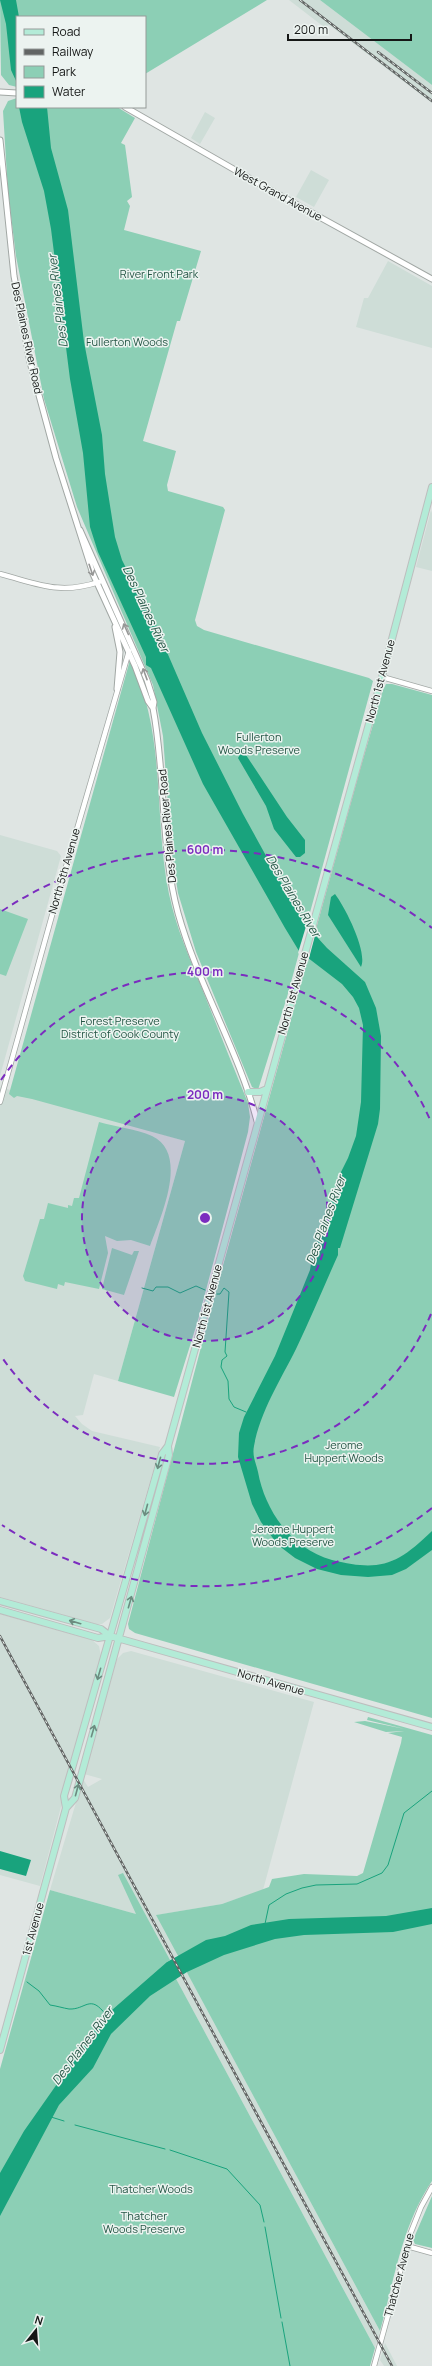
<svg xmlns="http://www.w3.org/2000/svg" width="432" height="2366" font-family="Manrope,sans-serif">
<rect width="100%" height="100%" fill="#dfe5e3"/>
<path fill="#ceddd7" d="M 289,0 L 320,0 L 432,85 L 432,103 L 329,25 L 324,27 Z
M 205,112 L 215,118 L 200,144 L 191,138 Z
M 311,170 L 329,180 L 314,207 L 296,197 Z
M 388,261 L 432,286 L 432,348 L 356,327 L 364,298 L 368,298 Z
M 431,510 L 432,513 L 432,571 L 416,567 Z
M 0,835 L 57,851 L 61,856 L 0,1076 Z
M 0,1087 L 185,1141 L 118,1381 L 94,1374 L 83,1415 L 75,1416 L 82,1424 L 92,1431 L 160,1447 L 110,1618 L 102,1624 L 96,1624 L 0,1597 Z
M 0,1614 L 92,1640 L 99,1646 L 101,1656 L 40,1886 L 0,1875 Z
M 131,1651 L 314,1702 L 263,1890 L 222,1904 L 157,1915 L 178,1955 L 167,1962 L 143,1916 L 50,1890 L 83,1779 L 88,1787 L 102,1779 L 84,1774 L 117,1659 L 123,1653 Z
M 187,1972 L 380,2331 L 375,2348 L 176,1979 Z
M 385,2343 L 397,2366 L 384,2366 L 380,2360 Z"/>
<path fill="#8ccfb5" d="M 0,0 L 267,0 L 145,74 L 145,17 L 17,17 L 17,87 L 9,85 L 1,75 Z
M 320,0 L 432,0 L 432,85 Z
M 17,98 L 17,107 L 117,107 L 135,118 L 121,143 L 125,145 L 132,197 L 127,201 L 130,206 L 124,230 L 201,251 L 180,321 L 177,321 L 143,441 L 176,451 L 167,485 L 168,491 L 223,507 L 225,510 L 195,620 L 197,626 L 204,630 L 369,678 L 373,681 L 287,997 L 258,1090 L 252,1087 L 196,952 L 178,893 L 171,847 L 163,736 L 153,685 L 77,507 L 44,399 L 16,256 L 8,192 L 3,111 L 8,101 Z
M 130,660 C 167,733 153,816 169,894 C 176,928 190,959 203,991 C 218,1029 233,1066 248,1103 L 250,1117 L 248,1132 L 198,1320 L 174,1397 L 118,1381 L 185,1141 L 32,1099 L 17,1096 L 14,1098 L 9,1094 Z
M 386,684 L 392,684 L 432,695 L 432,1718 L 135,1633 L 129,1629 L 128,1624 L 214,1298 L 361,766 L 383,690 Z
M 0,909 L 28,919 L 6,976 L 0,974 Z
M 99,1122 C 116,1127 136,1129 152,1136 C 190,1154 160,1218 150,1246 L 131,1240 L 117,1241 L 105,1236 L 108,1253 L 99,1289 L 65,1282 L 64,1286 L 58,1284 L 57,1289 L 25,1281 L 23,1276 L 40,1219 L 44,1219 L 48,1203 L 68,1208 L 68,1205 L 72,1206 L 74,1198 L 79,1198 Z
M 112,1248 L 132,1255 L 134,1251 L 139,1251 L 124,1295 L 102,1289 Z
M 368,1717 L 432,1735 L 432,2181 C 402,2225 394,2281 380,2331 L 156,1915 L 222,1904 L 269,1887 L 272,1879 L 304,1874 L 357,1876 L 363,1873 L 401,1743 L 402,1737 L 388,1733 L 404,1731 L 386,1732 L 354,1722 L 365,1721 L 405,1729 L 367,1720 Z
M 123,1873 L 170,1960 L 167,1962 L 375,2348 L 370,2366 L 0,2366 L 0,2069 L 50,1890 L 136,1914 L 118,1875 Z
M 432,2196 L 432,2248 L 415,2244 L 413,2240 Z"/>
<path fill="#19a37d" d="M 0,0 L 16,0 L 19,17 L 17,17 L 17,83 L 11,70 L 6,24 Z
M 19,107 L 47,107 L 51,148 L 68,210 L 84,342 L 102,435 L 105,474 L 115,537 L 122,560 L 143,602 L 150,609 L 163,643 L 202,733 L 243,814 L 296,910 L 306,925 L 327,948 L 365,982 L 376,1008 L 381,1036 L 380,1109 L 378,1124 L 340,1248 L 338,1248 L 338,1255 C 324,1286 311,1318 296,1349 C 281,1379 260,1412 254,1446 C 252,1456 256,1463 258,1472 C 265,1511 292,1549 332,1560 C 380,1572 397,1565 432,1531 L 432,1550 L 406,1569 L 392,1575 L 368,1577 L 341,1575 L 317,1569 L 295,1558 L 278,1545 L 261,1522 L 252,1504 L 238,1457 L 239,1433 L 244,1417 L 275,1356 L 297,1302 L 310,1270 L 314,1245 L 324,1230 L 337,1180 L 348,1158 L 356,1136 L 361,1102 L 363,1025 L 359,1008 L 353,997 L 342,984 L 299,951 L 285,928 L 203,784 L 151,668 L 146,665 L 146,657 L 98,552 L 90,527 L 83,453 L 70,379 L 51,229 L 44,191 L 22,122 Z
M 241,753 L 246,755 L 287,817 L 305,840 L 305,853 L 300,857 L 296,857 L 274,829 L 266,806 L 238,758 Z
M 335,894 C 345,907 368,952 361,967 L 328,915 L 331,897 Z
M 0,1851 L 31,1860 L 26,1876 L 0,1869 Z
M 432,1908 L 432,1924 L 393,1932 L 304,1935 L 275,1939 L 224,1955 L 187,1972 L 150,1996 L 111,2034 L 93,2068 L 59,2105 L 0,2216 L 0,2173 L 24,2131 L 104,2017 L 167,1962 L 206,1940 L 225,1936 L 251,1925 L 289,1919 L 386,1916 Z"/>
<path fill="#dfe5e3" d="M 307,923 L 316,932 L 308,962 L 298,953 Z"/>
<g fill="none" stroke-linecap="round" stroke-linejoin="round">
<path stroke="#19a37d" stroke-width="1" d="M 142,1288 L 153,1291 L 156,1287 L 168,1287 L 180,1293 L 196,1286 L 205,1290
M 217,1294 L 220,1294 L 224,1288 L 229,1292 L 225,1352 L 227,1356 L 222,1360 L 221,1367 L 228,1381 L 229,1399 L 234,1407 L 246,1412
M 265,1924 L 269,1905 L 286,1894 L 302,1888 L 316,1885 L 357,1884 L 382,1873 L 388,1865 L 404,1813 L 432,1791
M 27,1982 L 39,1991 L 50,2005 C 57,2006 63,2008 69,2009 C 86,2010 90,1993 106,2015
M 51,2117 L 64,2121
M 75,2125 L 165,2149
M 170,2150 L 227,2169 L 260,2205 L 264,2222
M 265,2227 L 281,2318
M 282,2322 L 290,2366"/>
<g stroke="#a1a7a4" stroke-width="6">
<path id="tertiary" d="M 0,574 C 39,584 59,595 99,582
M 382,677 L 432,691
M 0,1102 L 56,901 L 129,651
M 407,2246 L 432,2253
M 374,2366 L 411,2232 L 421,2207 L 432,2187"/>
</g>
<g stroke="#a1a7a4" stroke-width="7">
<path id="secondary" d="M 0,92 L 17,93
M 125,107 L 256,182 L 432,279
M 0,140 L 14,276 L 30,362 L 56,458 L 93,574 L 135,666 L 148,701 L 153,708
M 80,530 L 147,680 L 154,702 L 153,708 C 166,776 160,846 178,913 C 198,985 238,1049 257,1121
M 115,627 L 120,652 L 117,689"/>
</g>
<g stroke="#bdbebe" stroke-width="8">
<path id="primary" d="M 248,1092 L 260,1092 L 267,1089
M 0,1601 L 101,1629 L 110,1636 L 432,1727
M 0,1610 L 98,1638 L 110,1636
M 66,1808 L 75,1798 L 169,1455 L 168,1446
M 0,2050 L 66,1808 L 64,1796 L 73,1765 L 162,1454 L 168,1446 L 382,677 L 432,487"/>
</g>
<use href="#tertiary" stroke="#fff" stroke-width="4.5"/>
<use href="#secondary" stroke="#fff" stroke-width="5"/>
<use href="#primary" stroke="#b3ebd7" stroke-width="6"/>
<g stroke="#626564" stroke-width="2.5">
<path id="rail" d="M 300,0 L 432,101
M 378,52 L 432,93
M 0,1636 L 392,2366"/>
</g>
<use href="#rail" stroke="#ecf3f0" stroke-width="1" stroke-dasharray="3" stroke-linecap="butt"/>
</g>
<defs><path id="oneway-shaft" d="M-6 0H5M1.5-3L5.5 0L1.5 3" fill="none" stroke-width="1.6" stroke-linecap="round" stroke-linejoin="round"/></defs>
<g stroke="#969796">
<use href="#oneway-shaft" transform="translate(91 570) rotate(71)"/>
<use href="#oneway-shaft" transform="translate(126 629) rotate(-114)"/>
<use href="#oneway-shaft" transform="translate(145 674) rotate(-110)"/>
</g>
<g stroke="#6c8c80">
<use href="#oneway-shaft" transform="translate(159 1463) rotate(105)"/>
<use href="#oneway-shaft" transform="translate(146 1510) rotate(105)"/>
<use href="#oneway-shaft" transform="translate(130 1602) rotate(-74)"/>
<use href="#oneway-shaft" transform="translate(75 1622) rotate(-164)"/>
<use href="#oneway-shaft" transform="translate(99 1674) rotate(106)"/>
<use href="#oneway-shaft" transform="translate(93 1731) rotate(-74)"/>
<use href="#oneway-shaft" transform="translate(77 1790) rotate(-75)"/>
</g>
<circle cx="205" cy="1218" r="123" fill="#7b2cbf" fill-opacity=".12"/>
<g fill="none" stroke="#7b2cbf" stroke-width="2" stroke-dasharray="7 5">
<circle cx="205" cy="1218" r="123"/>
<path d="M431 1314A246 246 0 0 1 1 1356M1 1080A246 246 0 0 1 431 1122"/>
<path d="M432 1508A368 368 0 0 1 2 1525M2 911A368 368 0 0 1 432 928"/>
</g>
<g text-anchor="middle" stroke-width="3" stroke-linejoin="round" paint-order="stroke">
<g font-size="11" fill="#151716" stroke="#ecf3f0">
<text transform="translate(278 194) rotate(29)" y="4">West Grand Avenue</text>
<text transform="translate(27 338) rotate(78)" y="4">Des Plaines River Road</text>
<text transform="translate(380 681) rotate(-75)" y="4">North 1st Avenue</text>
<text transform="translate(167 826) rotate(-95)" y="4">Des Plaines River Road</text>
<text transform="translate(64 871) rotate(-74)" y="4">North 5th Avenue</text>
<text transform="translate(293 993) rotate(-74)" y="4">North 1st Avenue</text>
<text transform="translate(207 1306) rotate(-75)" y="4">North 1st Avenue</text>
<text transform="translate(271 1682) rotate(16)" y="4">North Avenue</text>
<text transform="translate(33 1929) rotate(-75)" y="4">1st Avenue</text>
<text transform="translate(399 2275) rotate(-75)" y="4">Thatcher Avenue</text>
</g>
<g font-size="11" fill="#245645" stroke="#ecf3f0">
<text x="159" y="278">River Front Park</text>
<text x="127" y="346">Fullerton Woods</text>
<text x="259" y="741">Fullerton<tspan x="259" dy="13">Woods Preserve</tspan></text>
<text x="120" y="1025">Forest Preserve<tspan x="120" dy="13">District of Cook County</tspan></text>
<text x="344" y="1449">Jerome<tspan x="344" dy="13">Huppert Woods</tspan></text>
<text x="293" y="1533">Jerome Huppert<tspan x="293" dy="13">Woods Preserve</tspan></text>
<text x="151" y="2193">Thatcher Woods</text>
<text x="144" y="2220">Thatcher<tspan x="144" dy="13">Woods Preserve</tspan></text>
</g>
<g font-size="12" font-style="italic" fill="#265847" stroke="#ecf3f0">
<text transform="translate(58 301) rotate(-97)" y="4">Des Plaines River</text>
<text transform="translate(146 609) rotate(65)" y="4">Des Plaines River</text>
<text transform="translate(293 896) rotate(59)" y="4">Des Plaines River</text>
<text transform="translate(326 1220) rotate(-70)" y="4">Des Plaines River</text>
<text transform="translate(83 2046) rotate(-53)" y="4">Des Plaines River</text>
</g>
</g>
<circle cx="205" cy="1218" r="6" fill="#7b2cbf" stroke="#ecf3f0" stroke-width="2"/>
<g font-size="12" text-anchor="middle" font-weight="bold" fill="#7b2cbf" stroke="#ecf3f0" stroke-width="3" stroke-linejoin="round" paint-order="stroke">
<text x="205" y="854">600 m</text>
<text x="205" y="976">400 m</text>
<text x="205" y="1099">200 m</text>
</g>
<rect x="16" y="16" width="130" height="92" fill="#ecf3f0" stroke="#969b99"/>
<rect x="24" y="29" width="20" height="6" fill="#b3ebd7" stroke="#969b99"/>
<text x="52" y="36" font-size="12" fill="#151716">Road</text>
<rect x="24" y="49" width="20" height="6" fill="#626564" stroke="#969b99"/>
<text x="52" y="56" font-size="12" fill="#151716">Railway</text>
<rect x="24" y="66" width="20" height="12" fill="#8ccfb5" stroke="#969b99"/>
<text x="52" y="76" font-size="12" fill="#151716">Park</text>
<rect x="24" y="86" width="20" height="12" fill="#19a37d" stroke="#969b99"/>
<text x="52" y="96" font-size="12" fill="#151716">Water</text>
<g transform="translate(36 2330) rotate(17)" stroke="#ecf3f0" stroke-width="3" paint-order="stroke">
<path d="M0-3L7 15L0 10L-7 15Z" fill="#151716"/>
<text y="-6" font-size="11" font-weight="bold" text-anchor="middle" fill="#151716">N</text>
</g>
<path d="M288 34v6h123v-6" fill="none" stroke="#151716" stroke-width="2"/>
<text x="294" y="34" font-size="12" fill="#151716" stroke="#ecf3f0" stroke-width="3" paint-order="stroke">200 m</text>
</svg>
